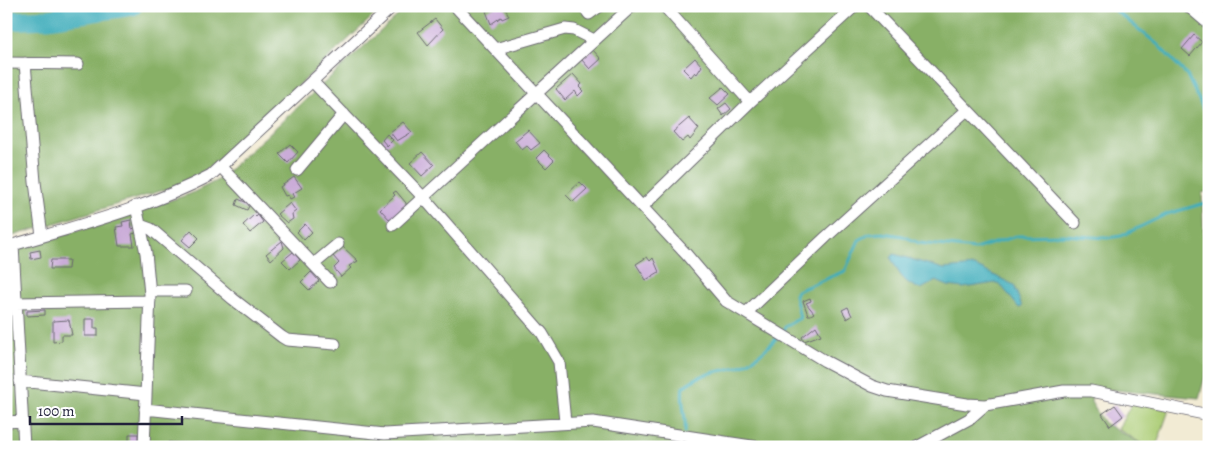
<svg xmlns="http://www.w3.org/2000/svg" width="1215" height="453" font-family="Alegreya,serif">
<rect width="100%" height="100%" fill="#fff"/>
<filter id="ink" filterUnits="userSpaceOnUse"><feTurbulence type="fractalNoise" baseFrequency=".02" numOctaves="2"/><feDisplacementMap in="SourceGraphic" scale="10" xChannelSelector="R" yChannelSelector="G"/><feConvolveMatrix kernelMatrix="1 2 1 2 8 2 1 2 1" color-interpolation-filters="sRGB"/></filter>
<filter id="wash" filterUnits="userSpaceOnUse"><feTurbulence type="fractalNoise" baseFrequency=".0096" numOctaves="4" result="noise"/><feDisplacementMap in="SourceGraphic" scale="20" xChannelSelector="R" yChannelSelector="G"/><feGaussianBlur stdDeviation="1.12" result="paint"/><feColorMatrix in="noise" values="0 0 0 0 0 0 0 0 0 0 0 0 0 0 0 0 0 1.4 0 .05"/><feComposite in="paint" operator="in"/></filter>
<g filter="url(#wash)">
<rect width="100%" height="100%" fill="#f2ebd4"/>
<path fill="#abcc74" stroke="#667758" d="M 1133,401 L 1169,410 L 1156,447 L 1147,447 L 1118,429 Z"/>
<path fill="#88b066" stroke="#556950" d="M 6,6 L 384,6 L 217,162 L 184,184 L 6,238 Z
M 408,6 L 1209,6 L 1209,193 L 1202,192 L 1204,245 L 1209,251 L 1209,362 L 1199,398 L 1093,388 L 1091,402 L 1104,423 L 1147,447 L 6,447 L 6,253 L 190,194 L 218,180 Z"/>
<path fill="#3fadbb" stroke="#30687b" d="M 894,254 L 944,269 L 975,266 L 1014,285 L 1022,307 L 1019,308 L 1000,284 L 995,283 L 963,288 L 948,286 L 936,281 L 921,289 C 904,284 899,274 891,258 Z"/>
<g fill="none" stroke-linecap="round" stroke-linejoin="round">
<path stroke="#3fadbb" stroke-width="3" d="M 1110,6 L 1157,44 L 1187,75 L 1209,121
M 782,332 L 786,326 L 800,318 L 795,295 L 797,291 L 845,271 L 859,240 L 870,234 L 882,233 L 903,236 L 919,243 L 975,249 L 1017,236 L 1064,235 L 1107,238 L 1121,236 L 1167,214 L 1209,202
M 685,432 C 687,416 680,402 683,387 C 702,372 715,373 737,367 C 752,363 768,347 778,337
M 680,447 L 684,438"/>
<path stroke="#3fadbb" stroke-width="19" d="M 6,21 L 48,19 L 133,6"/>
</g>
<g id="blocks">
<path fill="#caacd8" d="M 497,6 L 504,6 L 509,16 L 502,19 L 501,17 L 491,24 L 486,11 Z
M 435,19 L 443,29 L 428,45 L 418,32 Z
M 1194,35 L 1202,42 L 1190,56 L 1182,49 Z
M 592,49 L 601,59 L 590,69 L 581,59 Z
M 695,58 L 702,66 L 697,74 L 695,72 L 691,77 L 683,69 Z
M 573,74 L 582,84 L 579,87 L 583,91 L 578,96 L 575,91 L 565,100 L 556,89 Z
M 723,87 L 730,94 L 718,105 L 710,98 Z
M 726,103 L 731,109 L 723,116 L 718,109 Z
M 689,118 L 699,129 L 690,140 L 688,137 L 682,142 L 673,132 Z
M 403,122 L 412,132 L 397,141 L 390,132 Z
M 528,130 L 540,143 L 531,150 L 527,146 L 522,150 L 515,141 Z
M 387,134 L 393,140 L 387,146 L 382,140 Z
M 290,144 L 298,152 L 288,163 L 279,154 Z
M 544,150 L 554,160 L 546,168 L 536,158 Z
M 422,152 L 434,165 L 422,176 L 410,163 Z
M 294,177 L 302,188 L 292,194 L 294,197 L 290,199 L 288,195 L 285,196 L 280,187 Z
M 580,182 L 587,189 L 573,202 L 566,195 Z
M 396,191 L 406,203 L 406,207 L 391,221 L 380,209 L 395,195 L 393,193 Z
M 238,199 L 250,204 L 247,210 L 236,205 Z
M 290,203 L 296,211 L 292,214 L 293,219 L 287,223 L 277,214 Z
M 254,215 L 256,217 L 258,215 L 263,222 L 250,233 L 243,225 Z
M 131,220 L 132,229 L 135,228 L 136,233 L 132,234 L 134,246 L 119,246 L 116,227 L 123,226 L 122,222 Z
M 305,224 L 312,232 L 304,240 L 297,232 Z
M 191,230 L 199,238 L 190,247 L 182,240 Z
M 282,241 L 284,248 L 271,260 L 266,254 Z
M 343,247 L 358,261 L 349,266 L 351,268 L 341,277 L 334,268 L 339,263 L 333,256 Z
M 40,250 L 41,257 L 31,259 L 30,252 Z
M 293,252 L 300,260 L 290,269 L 282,261 Z
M 647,257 L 650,261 L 653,258 L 659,272 L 646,280 L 636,264 Z
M 51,260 L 69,260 L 68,269 L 50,269 Z
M 311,272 L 319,281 L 309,290 L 301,282 Z
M 810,298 L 811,301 L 806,303 L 814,313 L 811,315 L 808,315 L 803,301 Z
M 848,307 L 852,316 L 847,319 L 842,310 Z
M 45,310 L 45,315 L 27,316 L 27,311 Z
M 85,319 L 94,319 L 94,328 L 98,328 L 98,336 L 85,336 Z
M 69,320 L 72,335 L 62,335 L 62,341 L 53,342 L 53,321 Z
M 816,326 L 821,335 L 804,341 L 802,337 Z
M 1115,405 L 1123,416 L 1110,426 L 1102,414 Z
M 129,434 L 138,434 L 138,443 L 129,443 Z
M 168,442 L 201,444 L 201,447 L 168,447 Z"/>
</g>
</g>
<g filter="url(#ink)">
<use href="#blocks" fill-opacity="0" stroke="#6b6871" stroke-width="1"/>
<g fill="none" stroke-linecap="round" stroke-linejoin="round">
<g stroke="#6b6871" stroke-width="13">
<path id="minor" d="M 455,6 L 686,254 L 726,301 L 825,361 L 872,386 L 887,391 L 967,404 L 985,405 L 1064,391 L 1091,391 L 1209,415
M 583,6 L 589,14 L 600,6
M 664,6 L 750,102
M 869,6 L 1075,223
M 1188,6 L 1209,24
M 495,49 L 565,29 L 574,30 L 594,40
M 6,63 L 78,64
M 25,63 L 35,182 L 42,236
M 312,81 L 423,197 L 542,333 L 559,362 L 565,422
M 221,167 L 330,282
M 297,170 L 344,114
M 136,206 L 146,253 L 150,294 L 144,447
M 642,207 L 750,102 L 855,6
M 140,225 L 151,229 L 233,299 L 282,337 L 287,340 L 335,344
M 393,225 L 632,6
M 13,245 L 24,447
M 6,247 C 73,227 149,208 211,175 L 393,6
M 314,264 L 338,244
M 150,291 L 186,291
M 16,303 L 150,301
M 746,313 L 826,237 L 967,110
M 20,381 L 146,394
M 145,409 L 385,434 L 593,422 L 758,447
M 6,422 L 22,421
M 917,447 L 969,419 L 985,405"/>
</g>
<use href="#minor" stroke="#fff" stroke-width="11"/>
</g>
</g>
<rect width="1215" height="453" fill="none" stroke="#fff" stroke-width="25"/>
<path d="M30 416v8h152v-8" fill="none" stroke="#22223b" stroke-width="2.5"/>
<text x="38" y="416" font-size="15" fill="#22223b" stroke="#ffffff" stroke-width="4" paint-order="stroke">100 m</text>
</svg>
